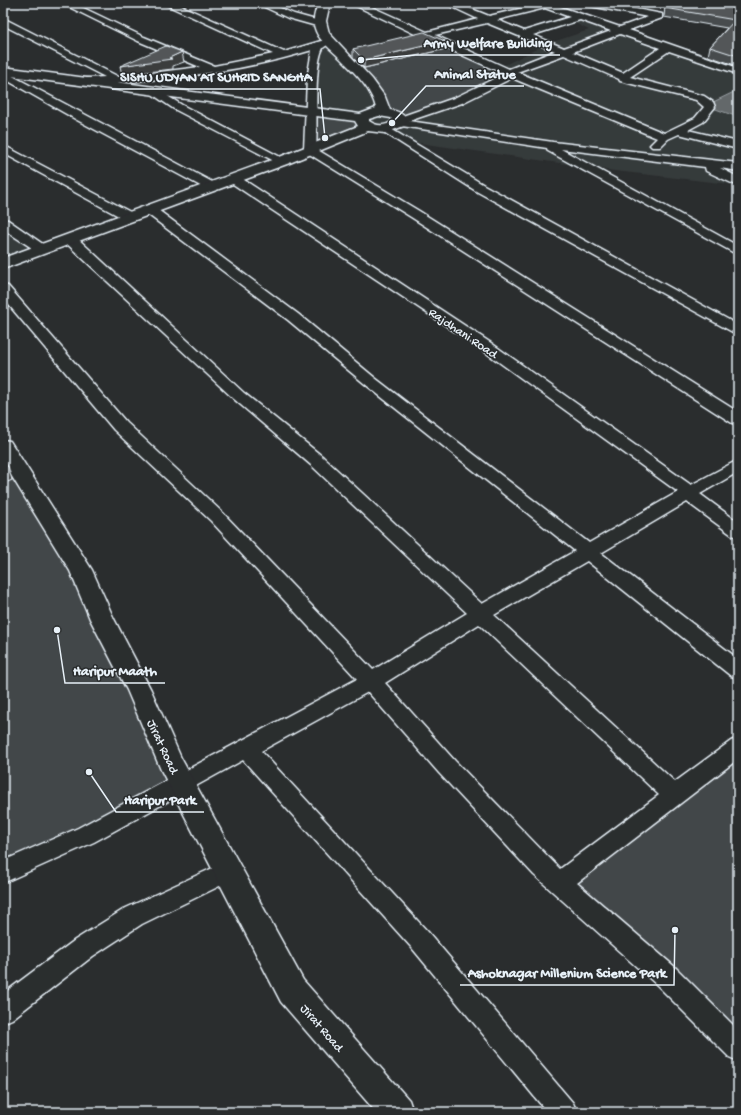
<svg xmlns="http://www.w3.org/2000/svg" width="741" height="1115" font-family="'Gochi Hand',sans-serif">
<rect width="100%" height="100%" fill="#2a2d2e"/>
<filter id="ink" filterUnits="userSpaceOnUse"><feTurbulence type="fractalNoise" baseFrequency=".025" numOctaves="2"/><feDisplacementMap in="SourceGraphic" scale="8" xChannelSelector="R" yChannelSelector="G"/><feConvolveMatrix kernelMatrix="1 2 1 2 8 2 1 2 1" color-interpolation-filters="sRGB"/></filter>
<g filter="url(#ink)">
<path fill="#363a3b" d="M 534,3 L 545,3 L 738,66 L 738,185 L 615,171 L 405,141 L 355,117 L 312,112 L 315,55 L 329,41 L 359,72 L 499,68 L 544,45 L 589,30 Z
M 3,222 L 43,249 L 3,264 Z"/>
<path fill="#424648" stroke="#959ca0" d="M 452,47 L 512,74 L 484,90 L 400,120 L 390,113 L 357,70 Z
M 312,112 L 363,118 L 367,127 L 310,150 Z
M 22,476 L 181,782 L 3,872 L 3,484 Z
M 738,747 L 738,1048 L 559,883 Z"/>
<path fill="#63686b" stroke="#989fa3" d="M 738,90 L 738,117 L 710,107 L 709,104 Z"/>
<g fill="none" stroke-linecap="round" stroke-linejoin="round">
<g stroke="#e8f1f8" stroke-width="3">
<path id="minor" d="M 61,3 L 73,3 L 144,37 L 214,66 L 273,54 L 162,3 L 175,3 L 284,52 L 321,41 L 329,41 L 330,43 C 328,45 325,46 323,48 C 313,67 318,125 316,149 L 419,211 L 738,412 L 738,424 L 732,423 L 411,217 L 306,152 L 304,150 L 307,79 L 312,50 C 237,73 155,82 77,84 L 72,81 L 73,79 L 105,77 L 3,25 L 3,18 L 119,77 L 200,67 L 138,41 Z
M 256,3 L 269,3 L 294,14 L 323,22 L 325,24 L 320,27 L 288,18 Z
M 350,3 L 363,3 L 427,32 L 478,19 L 444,3 L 457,3 L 489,16 L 536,5 L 535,3 L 549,3 L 620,27 L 648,17 L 590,6 L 585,3 L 605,3 L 662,14 L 662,18 L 629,30 L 738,68 L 738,74 L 669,51 L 630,77 L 704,96 L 713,102 L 715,107 L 703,122 L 688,130 L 738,142 L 738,149 L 679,134 L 668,139 L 660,147 L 652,147 L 650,145 L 657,138 L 512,78 L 462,103 L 409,121 L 553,142 L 738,163 L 738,171 L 720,168 L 738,177 L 738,186 L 706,171 L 705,167 L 561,149 L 738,246 L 738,255 L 548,151 L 547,148 L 395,125 L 393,123 L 397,118 L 454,98 L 504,74 L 424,38 L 418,38 L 417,35 ZM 545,8 L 570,17 L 524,31 L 497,20 ZM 580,20 L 611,31 L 564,48 L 533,35 ZM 487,23 L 555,51 L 509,69 L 435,35 ZM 620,34 L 660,48 L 623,73 L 573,52 ZM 564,55 L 619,79 L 620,81 L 696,100 L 704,107 L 695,118 L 664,133 L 517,72 Z
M 3,71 L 216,184 L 218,187 L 216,190 L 208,190 L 77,120 L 3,78 Z
M 156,89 L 182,105 L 288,161 L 286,163 L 278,163 L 174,109 L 152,94 L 151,92 L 152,90 Z
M 386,126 L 484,185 L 738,325 L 738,335 L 476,191 L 382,131 L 380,129 Z
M 3,145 L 134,214 L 136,217 L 134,220 L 126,220 L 3,153 Z
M 234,175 L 238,176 L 491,343 L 691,485 L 738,460 L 738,472 L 700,494 L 738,522 L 738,537 L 732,535 L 687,502 L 601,553 L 738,659 L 738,678 L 731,676 L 587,561 L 494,615 L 675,782 L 731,741 L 738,738 L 738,759 L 577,883 L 676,968 L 738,1030 L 738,1061 L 729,1057 L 658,986 L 534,875 L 439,773 L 368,692 L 261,751 L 428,932 L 573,1103 L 577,1112 L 547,1112 L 412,948 L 243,760 L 94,842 L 3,883 L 3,861 L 78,828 L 357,679 L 211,521 L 114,430 L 3,298 L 3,285 L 8,286 L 126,422 L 223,513 L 373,670 L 467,613 L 311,465 L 234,399 L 65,242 L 63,239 L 65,236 L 75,236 L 244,393 L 323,457 L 482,604 L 575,551 L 365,384 L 288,320 L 146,213 L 144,210 L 146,207 L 154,207 L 298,314 L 375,378 L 589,543 L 678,492 L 481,349 L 230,182 L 228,179 ZM 479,624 L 659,795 L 560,869 L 455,761 L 385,683 Z
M 3,219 L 8,220 L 50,249 L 48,252 L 38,252 L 3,229 Z
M 228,861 L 236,864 L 239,871 L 236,878 L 142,924 L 93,956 L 12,1019 L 3,1023 L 3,994 L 75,940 L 126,908 Z"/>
</g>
<g stroke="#e8f1f8" stroke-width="3">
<path id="secondary" d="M 318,3 L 330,3 L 326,21 L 329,33 L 372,79 L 385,97 L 390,110 C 398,111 402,113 407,120 L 404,126 L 385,133 L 368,131 L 287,164 L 3,269 L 3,258 L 277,158 L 358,126 L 355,121 L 3,75 L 3,67 L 360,114 L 376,108 C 372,89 354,72 340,58 C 330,48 316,39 314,24 C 313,17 316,10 318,3 ZM 379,116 L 391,118 L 393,121 C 386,126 377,127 369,121 L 369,119 Z
M 3,440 L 10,441 L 92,570 L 114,619 L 151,690 L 181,758 L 303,980 L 409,1100 L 413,1112 L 376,1112 L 281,1002 L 161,770 L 127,690 L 90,619 L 70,571 L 3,462 Z"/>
</g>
<use href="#minor" fill="#2a2d2e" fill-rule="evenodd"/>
<use href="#secondary" fill="#2a2d2e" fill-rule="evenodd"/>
</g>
<path fill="#474b4d" stroke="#e8f1f8" d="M 738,3 L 738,66 L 708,56 L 710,47 L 727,28 L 664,17 L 665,6 Z
M 353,49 L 445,49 L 364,68 L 353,57 Z"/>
<path fill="#3a3d3e" stroke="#e8f1f8" d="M 445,41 L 445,49 L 364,68 L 364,60 Z
M 182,52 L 184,62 L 173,66 L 173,69 L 122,75 L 120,66 L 169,58 Z
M 8,466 L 12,480 L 3,484 L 3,467 Z"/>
<path fill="#535759" stroke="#e8f1f8" d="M 675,3 L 738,3 L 738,56 L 710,47 L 735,20 L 665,8 L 665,6 Z
M 424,32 L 445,41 L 364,60 L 353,49 Z
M 166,46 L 182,52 L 169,58 L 172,59 L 120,66 Z
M 3,458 L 8,466 L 3,467 Z"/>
</g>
<g text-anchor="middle" stroke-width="3" stroke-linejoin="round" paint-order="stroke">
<g font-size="13" fill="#e8f1f8" stroke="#2a2d2e">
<text transform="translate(464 332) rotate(34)" y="5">Rajdhani Road</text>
<text transform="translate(164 746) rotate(65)" y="5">Jirat Road</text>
<text transform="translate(323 1027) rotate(49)" y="5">Jirat Road</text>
</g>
</g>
<path fill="none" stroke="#e8f1f8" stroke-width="1.5" d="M361 60L415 55H560M392 123L426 86H524M325 138L320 89H112M57 630L65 683H165M89 772L116 812H204M675 930L674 985H460"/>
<g fill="#e8f1f8" stroke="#2a2d2e" stroke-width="1.5">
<circle cx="361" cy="60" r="4"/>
<circle cx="392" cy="123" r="4"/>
<circle cx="325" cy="138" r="4"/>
<circle cx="57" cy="630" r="4"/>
<circle cx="89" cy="772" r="4"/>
<circle cx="675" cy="930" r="4"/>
</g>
<g font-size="14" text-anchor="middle" font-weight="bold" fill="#e8f1f8" stroke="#2a2d2e" stroke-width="3" stroke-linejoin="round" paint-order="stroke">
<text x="488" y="47">Army Welfare Building</text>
<text x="475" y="78">Animal Statue</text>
<text x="216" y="81">SISHU UDYAN AT SUHRID SANGHA</text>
<text x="115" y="675">Haripur Maath</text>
<text x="160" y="804">Haripur Park</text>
<text x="567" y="977">Ashoknagar Millenium Science Park</text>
</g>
<rect width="741" height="1115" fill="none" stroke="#2a2d2e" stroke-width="16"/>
<rect x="8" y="8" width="725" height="1099" fill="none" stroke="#e8f1f8" stroke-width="1.5" filter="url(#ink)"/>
</svg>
